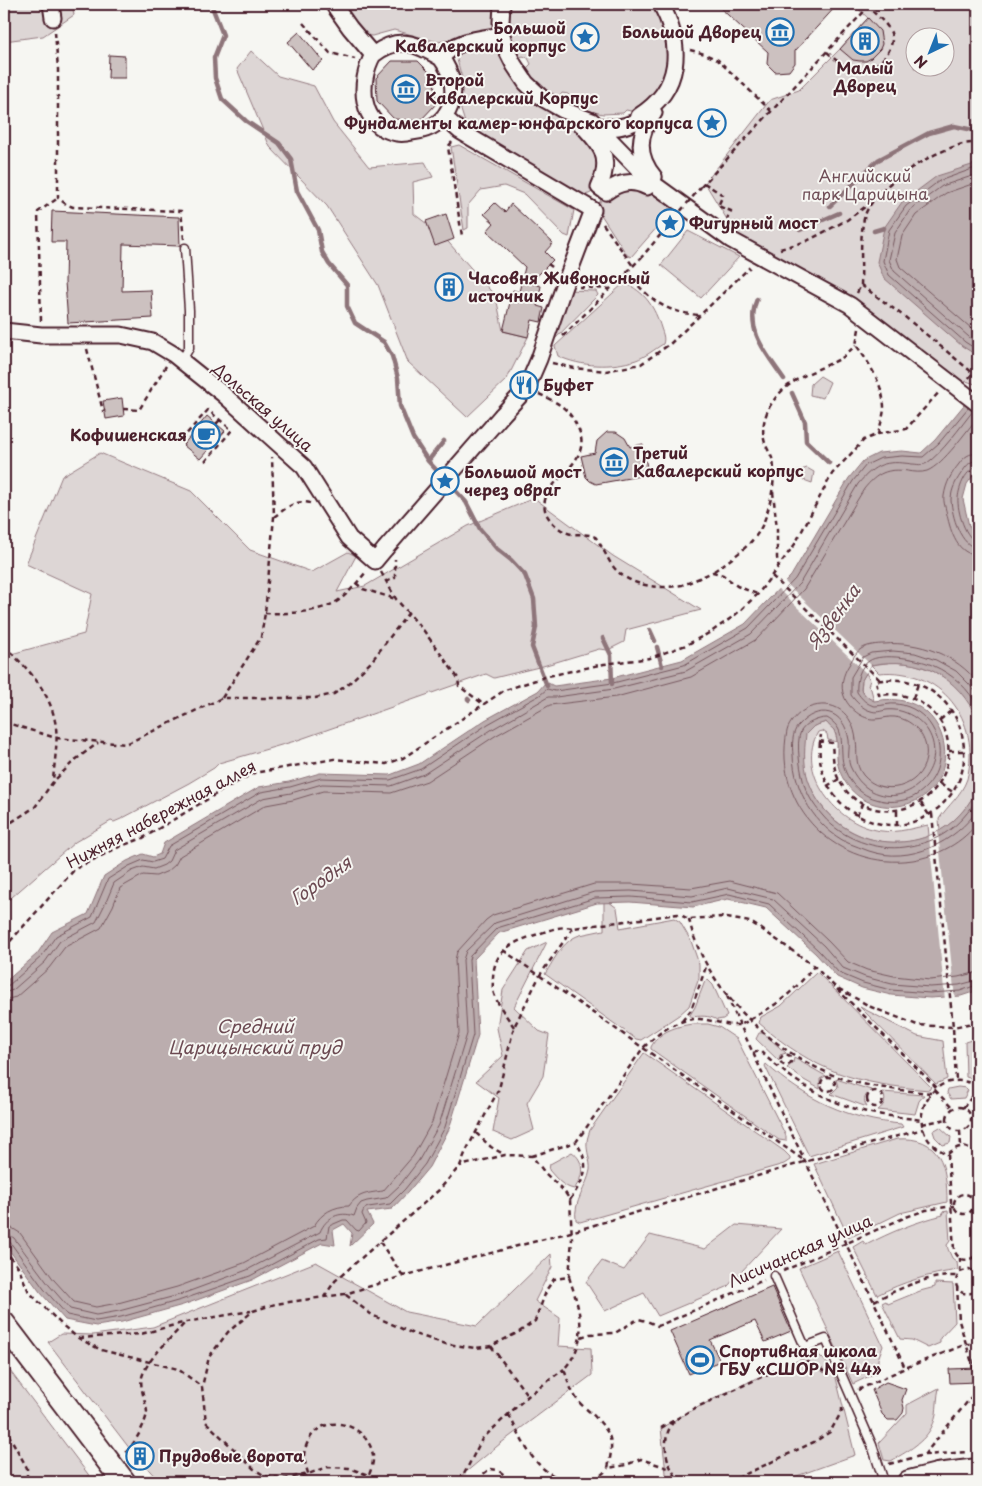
<svg xmlns="http://www.w3.org/2000/svg" width="982" height="1486" font-family="'Playpen Sans',sans-serif">
<rect width="100%" height="100%" fill="#f6f6f2"/>
<filter id="ink" filterUnits="userSpaceOnUse"><feTurbulence type="fractalNoise" baseFrequency=".02" numOctaves="2"/><feDisplacementMap in="SourceGraphic" scale="10" xChannelSelector="R" yChannelSelector="G"/><feConvolveMatrix kernelMatrix="1 2 1 2 8 2 1 2 1" color-interpolation-filters="sRGB"/></filter>
<g filter="url(#ink)">
<path fill="#ddd6d5" stroke="#947a80" fill-rule="evenodd" d="M 4,4 L 72,4 L 74,15 L 43,36 L 4,41 Z
M 351,4 L 495,4 L 495,22 L 493,26 L 490,30 L 478,35 L 438,42 L 394,30 L 372,36 L 362,35 L 349,14 Z
M 507,4 L 653,4 C 659,13 661,22 664,33 C 675,72 663,89 631,111 L 626,110 L 623,113 L 603,114 L 569,106 L 571,99 L 568,94 L 562,93 L 557,100 L 542,90 L 524,71 L 531,64 L 528,58 L 523,56 L 516,59 L 510,45 Z
M 853,4 L 978,4 L 978,385 L 966,381 L 960,389 L 737,236 L 705,183 L 770,100 L 799,90 L 840,49 L 868,18 ZM 914,38 L 944,38 L 944,68 L 914,68 Z
M 492,43 L 498,47 L 538,102 L 553,113 L 572,122 L 580,123 L 603,152 L 594,191 L 589,194 L 582,195 L 466,126 L 461,110 L 462,78 L 456,56 C 463,42 478,44 492,43 Z
M 251,51 L 278,76 L 314,86 L 333,122 L 369,167 L 425,162 L 433,177 L 413,182 L 414,214 L 443,236 L 496,297 L 503,331 L 528,337 L 507,379 L 467,417 L 408,362 L 378,285 L 327,206 L 270,147 L 237,69 Z
M 459,145 L 574,210 L 569,237 L 564,235 L 524,194 L 504,186 L 481,190 L 468,205 L 468,228 L 464,230 L 451,147 Z
M 647,187 L 674,209 L 668,209 L 665,211 L 666,217 L 631,257 L 627,255 L 598,210 L 601,198 L 606,192 Z
M 688,231 L 739,257 L 701,298 L 661,265 Z
M 624,283 C 645,291 655,308 661,328 C 663,334 665,338 663,344 C 655,349 645,357 636,360 C 612,368 581,367 558,356 L 555,346 Z
M 566,290 L 596,291 L 598,295 L 552,342 Z
M 820,376 L 830,382 L 823,398 L 810,395 L 811,384 Z
M 100,453 L 191,491 L 250,550 L 312,572 L 348,552 L 356,556 L 337,592 L 365,586 L 468,526 L 534,498 L 613,556 L 701,610 L 626,630 L 624,642 L 608,650 L 599,649 L 543,666 L 494,678 L 486,674 L 295,741 L 219,763 L 214,768 L 189,783 L 121,819 L 114,822 L 111,821 L 75,842 L 4,904 L 4,656 L 84,634 L 92,594 L 26,564 L 62,476 Z
M 807,468 L 814,472 L 812,483 L 801,479 L 795,472 Z
M 894,662 L 913,664 L 931,670 L 949,680 L 961,692 L 971,705 L 978,721 L 978,785 C 972,804 957,820 940,831 L 939,819 C 948,805 961,796 967,779 C 982,719 940,667 879,673 L 871,665 Z
M 866,673 L 870,680 L 868,686 L 871,689 L 874,701 L 867,697 L 861,690 L 862,680 Z
M 826,722 L 834,730 L 838,742 L 828,740 L 827,734 L 823,731 L 818,732 C 796,770 834,820 872,829 C 892,835 909,829 928,825 L 929,836 C 877,857 816,825 805,769 C 803,757 804,746 805,734 L 814,726 Z
M 604,898 L 617,908 L 620,928 L 674,918 L 680,922 L 691,941 L 699,964 L 699,978 L 689,1006 L 679,1015 L 641,1040 L 636,1039 L 545,974 C 554,960 563,940 580,935 C 588,933 596,932 604,930 Z
M 547,942 L 514,1007 L 539,1031 L 549,1035 L 543,1076 L 527,1103 L 534,1130 L 512,1140 L 493,1132 L 499,1098 L 476,1081 L 503,1056 L 497,1028 L 503,990 L 528,951 Z
M 817,972 L 931,1087 L 929,1090 C 856,1084 815,1072 759,1023 L 761,1017 L 781,1006 Z
M 708,980 L 713,985 L 727,1016 L 723,1019 L 717,1020 C 709,1015 700,1016 690,1017 L 690,1015 L 695,1007 L 705,981 Z
M 860,1007 L 917,1036 L 943,1041 L 947,1079 L 936,1084 Z
M 693,1024 L 708,1024 L 719,1027 L 737,1039 L 786,1136 L 786,1141 L 779,1140 L 651,1049 L 651,1047 C 659,1031 677,1026 693,1024 Z
M 759,1033 L 763,1033 L 786,1053 L 780,1055 L 779,1061 L 756,1039 Z
M 978,1038 L 978,1078 L 976,1080 L 966,1077 L 965,1042 Z
M 644,1053 L 784,1151 L 790,1157 L 790,1160 L 784,1164 L 580,1222 L 576,1220 C 573,1202 587,1187 590,1170 C 591,1161 586,1151 587,1142 C 587,1138 589,1134 590,1130 Z
M 794,1058 L 826,1076 L 820,1079 L 820,1089 L 804,1080 L 787,1068 L 793,1063 Z
M 766,1064 C 804,1099 850,1120 901,1124 L 903,1127 L 809,1156 L 765,1066 Z
M 836,1079 L 871,1090 C 865,1096 862,1099 867,1107 L 831,1094 L 838,1087 Z
M 958,1087 L 966,1088 L 968,1090 L 964,1098 L 951,1099 L 947,1093 L 948,1089 Z
M 882,1092 L 924,1095 L 919,1101 L 915,1114 L 878,1110 C 885,1105 887,1099 882,1092 Z
M 940,1127 L 951,1137 L 950,1143 L 943,1145 L 935,1137 L 933,1131 Z
M 897,1139 C 941,1136 947,1166 947,1202 L 900,1213 L 849,1238 L 814,1164 Z
M 572,1152 C 585,1161 584,1177 574,1189 C 563,1187 556,1178 549,1170 L 550,1164 Z
M 948,1211 L 950,1241 L 947,1245 L 948,1249 L 952,1258 L 957,1262 L 958,1270 C 929,1274 903,1282 877,1295 L 853,1247 L 863,1241 L 866,1245 C 891,1232 915,1222 943,1215 L 942,1212 Z
M 736,1225 L 781,1229 L 727,1287 L 658,1316 L 644,1293 L 605,1311 L 586,1282 L 602,1261 L 624,1270 L 650,1235 L 705,1249 Z
M 838,1251 L 883,1346 L 878,1359 L 878,1372 L 853,1384 L 799,1268 Z
M 551,1254 L 552,1267 L 535,1301 L 560,1318 L 558,1346 L 591,1348 L 592,1375 L 501,1443 L 454,1482 L 160,1482 L 130,1449 L 48,1342 L 61,1334 L 93,1335 L 153,1327 L 316,1262 L 406,1312 L 477,1326 Z
M 935,1283 L 953,1284 L 955,1322 L 940,1338 L 940,1343 L 928,1348 L 912,1340 L 900,1339 L 882,1303 L 886,1301 L 888,1304 L 920,1291 L 935,1287 Z
M 817,1353 L 834,1370 L 855,1455 L 780,1482 L 667,1482 L 661,1428 C 710,1399 763,1374 817,1353 Z
M 4,1363 L 94,1482 L 4,1482 Z
M 939,1388 C 937,1397 937,1406 936,1415 C 931,1439 911,1449 891,1461 L 884,1460 L 879,1443 L 907,1413 L 907,1405 Z"/>
<path fill="#bbadae" stroke="#8e747a" d="M 978,163 L 978,368 L 974,364 L 973,353 L 962,346 L 884,278 L 877,262 L 884,228 L 902,202 L 937,176 Z
M 978,388 L 978,469 L 967,484 L 963,499 L 969,526 L 978,539 L 978,721 C 959,676 919,655 871,665 L 862,680 L 861,690 L 867,697 L 874,701 C 955,685 971,795 898,806 C 884,808 869,804 858,796 C 845,786 836,769 837,753 C 837,745 838,737 834,730 C 832,728 828,725 826,722 L 814,726 L 806,734 C 804,752 803,770 811,787 C 833,842 906,860 952,822 C 963,812 973,800 978,785 L 978,992 L 976,991 L 961,996 L 930,998 L 891,995 L 862,988 L 837,977 L 816,954 L 766,908 L 728,899 L 693,907 L 630,902 L 597,903 L 499,933 L 474,959 L 478,1035 L 449,1129 L 429,1167 L 408,1192 L 392,1209 L 367,1212 L 373,1224 L 350,1246 L 352,1233 L 344,1224 L 333,1230 L 335,1245 L 322,1243 L 252,1280 L 183,1305 L 122,1322 L 96,1326 L 65,1320 L 40,1292 L 4,1243 L 4,983 L 37,954 L 52,932 L 88,914 L 104,876 L 127,861 L 143,854 L 153,857 L 160,854 L 164,843 L 259,787 L 289,782 L 320,773 L 390,775 L 419,764 L 485,720 L 538,691 L 546,682 L 554,686 L 612,678 L 682,660 L 745,624 L 791,576 L 849,478 L 863,461 L 879,453 L 902,451 L 921,453 L 935,440 Z"/>
<path fill="#f6f6f2" d="M 783,580 L 871,665 L 866,673 L 777,588 Z
M 938,832 L 955,999 L 945,1000 L 929,836 Z"/>
<g fill="none" stroke-linecap="round" stroke-linejoin="round">
<path stroke="#77585f" stroke-width="1" d="M 978,167 L 939,181 L 906,206 L 889,230 L 883,261 L 889,275 L 965,342 L 976,349 L 978,359
M 978,174 L 942,186 L 910,210 L 895,233 L 889,260 L 894,271 L 969,337 L 978,343
M 978,182 L 946,193 L 916,215 L 902,236 L 897,259 L 900,267 L 978,334
M 978,453 C 969,453 964,457 959,464 C 951,474 946,483 944,496 C 943,502 946,509 947,515 C 951,532 957,555 978,555
M 978,460 C 970,461 967,465 963,471 C 957,479 951,489 951,500 C 952,515 960,547 978,548
M 978,467 C 966,468 959,487 958,498 C 957,510 965,540 978,542
M 978,683 C 957,655 919,641 884,644 C 877,644 867,645 861,649 C 855,653 852,660 849,665 C 843,674 840,686 844,696 C 848,708 863,720 875,719 C 882,719 888,716 895,717 C 915,720 929,739 926,758 C 921,788 882,798 863,775 C 854,763 858,753 856,740 C 853,713 834,698 808,708 C 799,712 789,722 787,731 C 772,808 838,871 913,860 C 937,856 963,843 978,822
M 978,695 L 969,684 L 956,671 L 936,660 L 915,653 L 893,651 L 871,653 L 863,657 L 851,677 L 851,695 C 856,702 863,709 871,711 C 876,713 881,711 886,710 C 902,708 919,717 928,731 C 949,766 909,810 872,791 C 862,786 855,777 850,766 C 847,757 850,749 849,740 C 844,709 818,703 798,726 C 792,732 792,746 793,755 C 794,791 815,827 848,843 C 855,846 862,848 869,851 C 910,865 956,842 978,809
M 978,708 C 970,689 952,674 934,666 C 921,659 881,652 869,661 C 859,667 856,682 857,692 C 861,698 867,705 875,706 C 882,706 889,703 897,704 C 928,708 946,740 937,769 C 933,781 924,791 913,797 C 901,802 888,803 876,799 C 856,794 842,774 842,754 C 841,738 843,727 827,718 C 818,718 806,723 801,731 C 795,743 801,775 805,787 C 809,798 816,808 823,816 C 842,839 877,851 905,847 C 940,842 959,827 978,798
M 4,986 L 9,985 L 41,957 L 56,936 L 92,917 L 108,879 L 129,866 L 143,860 L 153,862 L 162,859 L 169,846 L 261,792 L 290,787 L 321,778 L 390,780 L 421,769 L 488,724 L 540,695 L 547,689 L 555,691 L 613,683 L 684,665 L 748,628 L 795,579 L 853,481 L 866,465 L 881,458 L 902,456 L 923,457 L 939,443 L 968,408
M 4,993 L 13,990 L 45,962 L 60,941 L 96,922 L 106,902 L 114,883 L 132,871 L 143,867 L 154,869 L 164,865 L 169,861 L 174,850 L 263,798 L 291,793 L 322,784 L 391,786 L 424,774 L 491,730 L 548,697 L 556,697 L 614,689 L 686,671 L 751,634 L 800,583 L 858,484 C 875,464 885,460 912,464 C 917,464 922,466 927,463 C 942,453 961,426 973,411
M 4,1000 L 16,997 L 49,968 L 65,947 L 101,928 L 113,906 L 120,888 L 143,875 L 156,876 L 168,871 L 175,865 L 180,856 L 266,805 L 293,800 L 323,791 L 391,793 L 427,781 L 495,736 L 550,705 L 616,697 L 691,677 L 757,639 L 804,589 L 864,489 C 877,473 887,468 908,471 C 914,472 921,473 927,471 C 943,465 967,430 978,417
M 4,1226 L 12,1228 L 20,1233 L 54,1280 L 74,1302 L 96,1307 L 118,1303 L 177,1287 L 244,1263 L 314,1226 C 321,1213 334,1206 349,1206 C 358,1193 369,1193 383,1191 L 413,1156 L 432,1122 L 459,1033 L 455,960 L 457,952 L 486,920 L 493,915 L 594,884 L 631,884 L 691,888 L 730,881 L 777,893 L 828,941 L 848,962 L 867,970 L 894,976 L 930,980 L 958,977 L 978,972
M 4,1234 L 9,1235 L 14,1238 L 49,1285 L 70,1309 L 96,1315 L 119,1311 L 179,1295 L 247,1270 L 320,1232 C 326,1217 340,1211 354,1216 L 357,1208 L 361,1203 L 367,1201 L 386,1198 L 400,1185 L 419,1160 L 439,1125 L 467,1034 L 463,960 L 466,951 L 495,923 L 594,892 L 631,891 L 692,896 L 728,888 L 773,899 L 824,946 L 843,968 L 865,977 L 892,984 L 930,987 L 959,985 L 978,980
M 4,1240 L 10,1242 L 44,1289 L 67,1315 L 96,1321 L 121,1317 L 181,1300 L 250,1276 L 319,1239 L 327,1238 L 329,1226 L 343,1220 L 347,1220 L 356,1230 L 359,1231 L 366,1223 L 362,1214 L 364,1209 L 368,1207 L 390,1204 L 405,1189 L 425,1164 L 445,1127 L 473,1035 L 469,960 L 470,956 L 497,928 L 595,898 L 631,897 L 692,902 L 729,894 L 769,904 L 819,951 L 839,973 L 863,983 L 891,990 L 930,993 L 960,991 L 974,986 L 978,987"/>
<path stroke="#8e747a" stroke-width="4.5" d="M 211,4 L 223,35 L 214,58 L 215,78 L 222,99 L 246,121 L 279,143 L 291,159 L 297,191 L 318,230 L 322,252 L 329,264 L 347,285 L 347,306 L 355,323 L 384,342 L 392,356 L 398,378 L 400,406 L 413,438 L 428,461 L 466,502 L 480,529 L 497,549 L 511,560 L 525,575 L 534,599 L 536,627 L 532,647 L 547,686
M 830,206 L 878,160 L 929,133 L 954,126 L 978,131
M 800,230 L 839,213
M 874,231 L 884,228
M 757,299 C 744,330 767,354 784,379
M 792,393 L 805,422 L 806,441 L 829,463
M 428,461 L 444,441
M 650,630 L 655,641
M 603,638 L 611,655 L 612,684
M 657,647 L 662,666
M 468,699 L 469,700"/>
</g>
<path fill="#ccc1c0" stroke="#4a1f2b" d="M 716,4 L 838,4 L 795,51 L 795,63 L 789,71 L 775,72 L 767,64 L 768,52 Z
M 868,18 L 880,31 L 882,44 L 880,49 L 871,58 L 866,61 L 860,61 L 853,60 L 840,49 Z
M 299,32 L 323,61 L 312,70 L 288,42 Z
M 109,55 L 125,56 L 125,78 L 108,78 Z
M 392,61 L 418,61 L 434,77 L 436,104 L 420,121 L 394,119 L 377,101 L 376,78 Z
M 495,203 L 505,212 L 511,204 L 553,243 L 545,252 L 553,260 L 530,283 L 541,286 L 537,306 L 544,308 L 541,322 L 532,320 L 528,337 L 503,331 L 513,290 L 519,292 L 525,267 L 487,231 L 494,223 L 484,214 Z
M 52,211 L 179,217 L 180,246 L 123,244 L 122,291 L 151,290 L 153,318 L 68,323 L 65,282 L 66,242 L 51,242 Z
M 446,214 L 454,239 L 435,246 L 426,221 Z
M 122,398 L 124,416 L 106,419 L 103,401 Z
M 207,416 L 225,431 L 200,459 L 183,445 Z
M 607,432 L 616,432 L 625,438 L 630,447 L 643,444 L 647,468 L 640,476 L 596,484 L 590,481 L 586,477 L 581,456 L 595,453 L 597,441 Z
M 772,1287 L 791,1331 L 765,1342 L 755,1321 L 710,1340 L 720,1361 L 689,1374 L 670,1331 Z
M 978,1368 L 978,1382 L 950,1383 L 949,1369 Z
M 886,1382 L 906,1389 L 902,1400 L 904,1408 L 903,1413 L 897,1420 L 888,1420 L 882,1414 L 872,1390 Z"/>
<g fill="none" stroke-linecap="round" stroke-linejoin="round">
<g stroke="#4a1f2b" stroke-width="11">
<path id="lane" d="M 182,360 L 189,348 L 189,310 L 185,248
M 774,1276 L 805,1347 L 826,1339 L 872,1445 L 884,1482"/>
</g>
<g stroke="#4a1f2b" stroke-width="19">
<path id="street" d="M 51,4 L 53,18
M 333,4 L 350,28 L 373,55 C 399,35 415,43 441,58 C 458,39 478,39 502,35 L 506,49 L 514,65 L 526,83 L 542,98 L 563,110 L 592,121 L 651,182 L 731,240 L 850,305 L 978,404
M 502,35 L 501,22 L 502,4
M 373,55 C 358,82 359,127 397,133 C 402,134 408,133 412,132 C 453,128 464,89 441,58
M 654,113 C 637,135 637,156 654,177 L 647,187 C 632,179 619,182 606,192 L 599,187 C 613,156 600,144 580,123 C 615,130 622,130 654,113 Z
M 639,116 C 682,89 683,46 661,4
M 444,117 L 460,131 L 593,210 L 564,286 L 539,359 L 526,389 L 502,415
M 4,331 L 41,335 L 121,335 L 153,342 L 173,354 L 223,394 L 304,467 L 349,538 L 375,561 L 385,549"/>
</g>
<g stroke="#4a1f2b" stroke-width="26">
<path id="secondary" d="M 4,1324 L 124,1482
M 909,1482 L 937,1475 L 978,1470"/>
</g>
<path stroke="#4a1f2b" stroke-width="2.5" stroke-dasharray="5 4" stroke-linecap="butt" d="M 303,23 L 330,53 L 355,59
M 55,32 L 58,69 L 58,198 L 66,204 L 73,207 L 181,211 L 184,239
M 690,50 L 705,54 L 718,60 L 771,111
M 827,52 C 836,60 844,68 856,70 C 874,73 897,51 891,33 C 887,23 876,15 868,7
M 452,142 L 448,147 L 462,236
M 704,183 L 723,195 L 718,206 L 731,211 L 727,219
M 701,187 L 871,4
M 603,224 L 633,266
M 780,249 L 807,241 L 847,220 L 872,202
M 548,264 L 555,269
M 626,273 C 651,299 662,312 699,315
M 861,285 L 905,317 L 973,373 L 968,379
M 579,287 L 610,289
M 857,293 L 861,285 C 862,264 859,235 865,215 C 876,185 929,154 959,145 C 965,143 972,143 978,143
M 41,321 L 38,212 L 58,198
M 859,329 L 856,345 C 869,363 883,384 884,407 C 884,415 880,426 878,434
M 563,336 L 640,259
M 87,349 L 103,411 L 105,410
M 552,363 L 574,368 L 606,371 L 641,364 L 670,344 L 750,267
M 4,377 L 5,380 L 4,392
M 539,394 C 558,403 568,407 578,428 C 596,466 538,480 545,510 C 547,520 562,533 572,534 C 579,535 588,533 595,537 C 598,538 608,560 612,565 C 627,586 658,590 682,585 C 692,582 703,576 713,572 L 723,575 L 737,586 L 757,594
M 123,409 L 139,410 L 166,366
M 216,424 L 220,420
M 181,440 L 208,410 L 232,430 L 205,462
M 773,492 L 777,529 L 777,558 L 779,568
M 274,517 C 285,509 296,499 310,503
M 714,571 C 728,561 744,551 755,537 C 768,522 777,480 773,461 C 771,454 767,449 765,443 C 761,431 764,417 770,406 C 785,380 813,372 838,360 C 845,357 850,350 856,345
M 381,572 L 396,599 L 424,631 L 458,678 L 459,686 L 483,704
M 772,576 L 880,680
M 386,582 L 395,578 L 395,559
M 356,583 L 363,589 L 396,599
M 265,613 C 286,614 313,613 332,604 C 346,598 357,582 367,571
M 4,646 C 26,667 49,689 55,721 C 59,740 54,762 53,782
M 222,698 L 261,637 L 265,613 L 274,517 L 272,457
M 913,698 L 918,684
M 940,720 L 952,710
M 4,722 L 56,738 L 126,744 L 222,698 L 315,698 L 334,694 L 347,685 L 371,662 L 409,612
M 819,741 L 832,743 C 833,756 833,769 839,780 C 866,831 941,814 948,758 C 950,744 946,727 936,716 C 920,698 902,692 879,695 L 876,681 C 902,676 930,684 948,706 C 960,721 965,739 964,759 C 963,773 958,786 949,797 C 899,858 807,811 821,735
M 949,751 L 965,751
M 940,784 L 953,792
M 827,786 L 839,779
M 921,803 L 929,815
M 897,811 L 897,825
M 932,814 L 953,1027 L 956,1081
M 857,816 L 862,804
M 4,827 L 35,807 L 53,782 L 75,760 L 98,743
M 689,919 C 704,989 775,1055 841,1078 C 871,1088 900,1090 931,1093
M 4,948 L 75,869 L 119,847 L 143,838 L 226,788 L 254,773 L 334,759 L 386,764 L 403,758 L 505,690 L 548,676 L 604,664 L 650,658 L 686,645 L 711,632 L 734,616 L 758,594 L 795,544 L 832,474 L 864,440 L 878,434 L 906,429 L 940,391
M 503,950 L 802,1159
M 837,989 L 937,1088
M 727,996 C 783,1122 848,1243 905,1368
M 682,1021 L 691,1010 L 707,964
M 514,1027 C 507,1017 498,1005 494,994 C 492,988 493,983 493,978 C 494,952 509,944 532,936 C 546,932 558,925 573,928 L 678,914 L 689,919 L 721,917 L 750,922 L 760,928 L 814,966 L 834,986 L 871,1007 L 917,1025 L 953,1027 L 978,1022
M 753,1053 L 760,1051 C 789,1079 824,1101 863,1111 C 882,1116 902,1117 921,1120
M780.5 1060a5.5 5.5 0 1 1 11 0a5.5 5.5 0 1 1-11 0Z
M821 1084a7 7 0 1 1 14 0a7 7 0 1 1-14 0Z
M 978,1086 C 929,1061 896,1134 948,1154 C 957,1146 963,1144 974,1152 L 978,1150
M 935,1090 L 953,1109
M867 1099a8 8 0 1 1 16 0a8 8 0 1 1-16 0Z
M947 1119a12 12 0 1 1 24 0a12 12 0 1 1-24 0Z
M 963,1108 L 978,1089
M 971,1118 L 978,1119
M 922,1124 L 947,1119
M 960,1131 L 961,1146
M 476,1133 L 491,1147 L 505,1155
M 974,1152 L 978,1228
M 948,1154 L 954,1250 C 959,1262 970,1263 978,1253
M 532,1156 L 576,1142
M954 1204a10 10 0 1 1 20 0a10 10 0 1 1-20 0Z
M 570,1200 C 585,1177 592,1167 576,1142 L 643,1048 C 658,1033 677,1018 700,1019 C 713,1020 726,1026 739,1025 C 744,1024 751,1019 756,1016 C 782,1002 796,989 814,966
M 380,1242 L 403,1276
M 4,1249 L 18,1267 L 29,1292 L 62,1325 L 78,1338 L 101,1350 L 178,1369 L 202,1387
M 975,1257 L 975,1271
M 960,1258 C 960,1262 961,1268 960,1271 C 959,1275 956,1277 956,1283 C 957,1295 970,1296 978,1290
M 783,1271 L 906,1217 L 926,1210 L 954,1206
M 960,1272 L 969,1269 L 978,1273
M 569,1277 C 580,1310 590,1341 564,1369 C 568,1381 571,1392 579,1402 C 584,1408 591,1412 596,1418 C 614,1436 613,1445 608,1468 L 626,1465 L 641,1459 L 671,1469
M 957,1286 L 959,1321 L 973,1366 L 977,1390 L 978,1392
M 346,1295 L 372,1315 L 411,1333 L 446,1344 L 476,1348 L 491,1346 L 519,1332 L 535,1321 L 547,1289 L 554,1279 L 569,1277 L 572,1239 L 570,1200 L 564,1191 L 545,1173 L 532,1156 L 505,1155 L 460,1166
M 324,1297 L 335,1281 L 439,1190 L 460,1166 L 466,1151 L 499,1089 L 514,1027 L 540,975 L 573,928
M 874,1301 C 901,1288 927,1275 957,1276
M 581,1337 L 590,1334 L 615,1333 L 638,1319 L 647,1321 L 658,1326 L 764,1280
M 79,1338 L 141,1334 L 186,1322 L 251,1311
M 491,1346 L 528,1396
M 974,1364 L 978,1346
M 787,1365 C 808,1359 812,1362 829,1375
M 858,1390 L 905,1368 L 967,1344 L 978,1344
M 509,1415 C 524,1444 538,1481 577,1481 C 591,1481 599,1479 608,1468
M 674,1421 C 660,1438 665,1467 681,1482
M 4,1426 L 27,1468 L 27,1482
M 661,1428 L 693,1409 L 787,1365
M 126,1452 C 133,1447 147,1421 147,1412 C 146,1402 139,1387 142,1377 C 147,1359 172,1337 185,1323
M 924,1455 L 977,1390
M 889,1464 L 924,1455 L 967,1452
M 311,1482 C 308,1474 305,1464 304,1456 C 304,1450 307,1443 310,1438 C 328,1410 370,1427 373,1456 C 374,1464 369,1475 366,1482
M 371,1482 L 368,1475 L 349,1468 L 328,1467 L 308,1474 L 285,1479 L 265,1476 L 254,1469 L 206,1422 L 202,1387 L 209,1357 L 228,1332 L 253,1311 L 275,1304 L 345,1294 L 403,1276 L 571,1232 L 804,1162 L 923,1129
M 460,1482 L 482,1439 L 528,1396 L 564,1369
M 481,1482 L 482,1475 L 490,1469 L 498,1470 L 513,1482
M 729,1482 L 814,1442 L 830,1432 L 842,1411 L 842,1405"/>
<use href="#lane" stroke="#f6f6f2" stroke-width="8"/>
<use href="#street" stroke="#f6f6f2" stroke-width="15"/>
<use href="#secondary" stroke="#f6f6f2" stroke-width="22"/>
<g stroke="#4a1f2b" stroke-width="19" stroke-linecap="butt">
<path id="street-bridge" d="M 385,549 L 502,415"/>
</g>
<path stroke="#4a1f2b" stroke-width="2.5" stroke-dasharray="5 4" stroke-linecap="butt" d="M 640,259 L 701,187"/>
<use href="#street-bridge" stroke="#f6f6f2" stroke-width="15"/>
</g>
</g>
<defs>
<g id="museum-ring" transform="scale(1.4375)"><circle r="9.5" fill="#f6f6f2" stroke="#1f6fb2" stroke-width="1.5"/><path d="M0-6L6-3V-2H-6V-3ZM-5-1h2V3h-2ZM-1-1h2V3h-2ZM3-1h2V3H3ZM-6 4H6V6H-6Z" fill="#1f6fb2"/></g>
<g id="sight-ring" transform="scale(1.4375)"><circle r="9.5" fill="#f6f6f2" stroke="#1f6fb2" stroke-width="1.5"/><path d="M0-6L1.8-2.2L6-1.7L2.9 1.2L3.7 5.4L0 3.3L-3.7 5.4L-2.9 1.2L-6-1.7L-1.8-2.2Z" fill="#1f6fb2"/></g>
<g id="building-ring" transform="scale(1.4375)"><circle r="9.5" fill="#f6f6f2" stroke="#1f6fb2" stroke-width="1.5"/><path d="M-4-6H4V6H1V3H-1V6H-4ZM-2.5-4.3h1.7v1.8h-1.7ZM.8-4.3h1.7v1.8H.8ZM-2.5-1h1.7V.8h-1.7ZM.8-1h1.7V.8H.8Z" fill="#1f6fb2"/></g>
<g id="restaurant-ring" transform="scale(1.4375)"><circle r="9.5" fill="#f6f6f2" stroke="#1f6fb2" stroke-width="1.5"/><path d="M-5-6h1v4h1v-4h1v4h1v-4h1v5L-1.5 .5V6h-2V.5L-5-1ZM5-6V6H3V1.5H1.5Q1.5-4 5-6Z" fill="#1f6fb2"/></g>
<g id="cafe-ring" transform="scale(1.4375)"><circle r="9.5" fill="#f6f6f2" stroke="#1f6fb2" stroke-width="1.5"/><path d="M-5.5-4.5H6V0H3Q3 3.5 0 3.5H-2.5Q-5.5 3.5-5.5 0ZM3-3.2v2h1.7v-2ZM-6 4.5H4V6H-6Z" fill="#1f6fb2"/></g>
<g id="stadium-ring" transform="scale(1.4375)"><circle r="9.5" fill="#f6f6f2" stroke="#1f6fb2" stroke-width="1.5"/><path d="M0-5a6.5 5 0 1 0 0 10a6.5 5 0 1 0 0-10ZM-3.5-1.8h7v3.6h-7Z" fill="#1f6fb2"/></g>
</defs>
<g fill-rule="evenodd">
<use href="#museum-ring" x="780" y="32"/>
<use href="#sight-ring" x="585" y="37"/>
<use href="#building-ring" x="865" y="41"/>
<use href="#museum-ring" x="406" y="89"/>
<use href="#sight-ring" x="712" y="123"/>
<use href="#sight-ring" x="670" y="223"/>
<use href="#building-ring" x="449" y="287"/>
<use href="#restaurant-ring" x="524" y="385"/>
<use href="#cafe-ring" x="206" y="435"/>
<use href="#museum-ring" x="614" y="462"/>
<use href="#sight-ring" x="445" y="481"/>
<use href="#stadium-ring" x="700" y="1360"/>
<use href="#building-ring" x="140" y="1456"/>
</g>
<g text-anchor="middle" stroke-width="4" stroke-linejoin="round" paint-order="stroke">
<g font-size="16" font-weight="bold" fill="#4a1f2b" stroke="#f6f6f2" text-anchor="start">
<text x="566" y="34" text-anchor="end">Большой<tspan x="566" dy="18">Кавалерский корпус</tspan></text>
<text x="761" y="38" text-anchor="end">Большой Дворец</text>
<text x="865" y="74" text-anchor="middle">Малый<tspan x="865" dy="18">Дворец</tspan></text>
<text x="425" y="86">Второй<tspan x="425" dy="18">Кавалерский Корпус</tspan></text>
<text x="693" y="129" text-anchor="end">Фундаменты камер-юнфарского корпуса</text>
<text x="689" y="229">Фигурный мост</text>
<text x="468" y="284">Часовня Живоносный<tspan x="468" dy="18">источник</tspan></text>
<text x="543" y="391">Буфет</text>
<text x="187" y="441" text-anchor="end">Кофишенская</text>
<text x="633" y="459">Третий<tspan x="633" dy="18">Кавалерский корпус</tspan></text>
<text x="464" y="478">Большой мост<tspan x="464" dy="18">через овраг</tspan></text>
<text x="719" y="1357">Спортивная школа<tspan x="719" dy="18">ГБУ «СШОР № 44»</tspan></text>
<text x="159" y="1462">Прудовые ворота</text>
</g>
<g font-size="16" fill="#6f4d56" stroke="#f6f6f2">
<text x="865" y="182">Английский<tspan x="865" dy="18">парк Царицына</tspan></text>
</g>
<g font-size="16" fill="#4a1f2b" stroke="#f6f6f2">
<text transform="translate(263 407) rotate(41)" y="6">Дольская улица</text>
<text transform="translate(161 814) rotate(-28)" y="6">Нижняя набережная аллея</text>
<text transform="translate(800 1251) rotate(-24)" y="6">Лисичанская улица</text>
</g>
<g font-size="18" font-style="italic" fill="#6c4a52" stroke="#f6f6f2">
<text transform="translate(834 617) rotate(-53)" y="6">Язвенка</text>
<text transform="translate(321 881) rotate(-35)" y="6">Городня</text>
<text x="255" y="1033">Средний<tspan x="255" dy="21">Царицынский пруд</tspan></text>
</g>
</g>
<rect width="982" height="1486" fill="none" stroke="#f6f6f2" stroke-width="20"/>
<rect x="10" y="10" width="962" height="1466" fill="none" stroke="#4a1f2b" stroke-width="2" filter="url(#ink)"/>
<g transform="translate(930 52) rotate(223)"><circle r="24" fill="#f6f6f2" stroke="#b1a0a2"/>
<path d="M0-4L9 19L0 12L-9 19Z" fill="#1f6fb2"/>
<text y="-8" font-size="14" font-weight="bold" text-anchor="middle" fill="#4a1f2b">N</text>
</g>
</svg>
